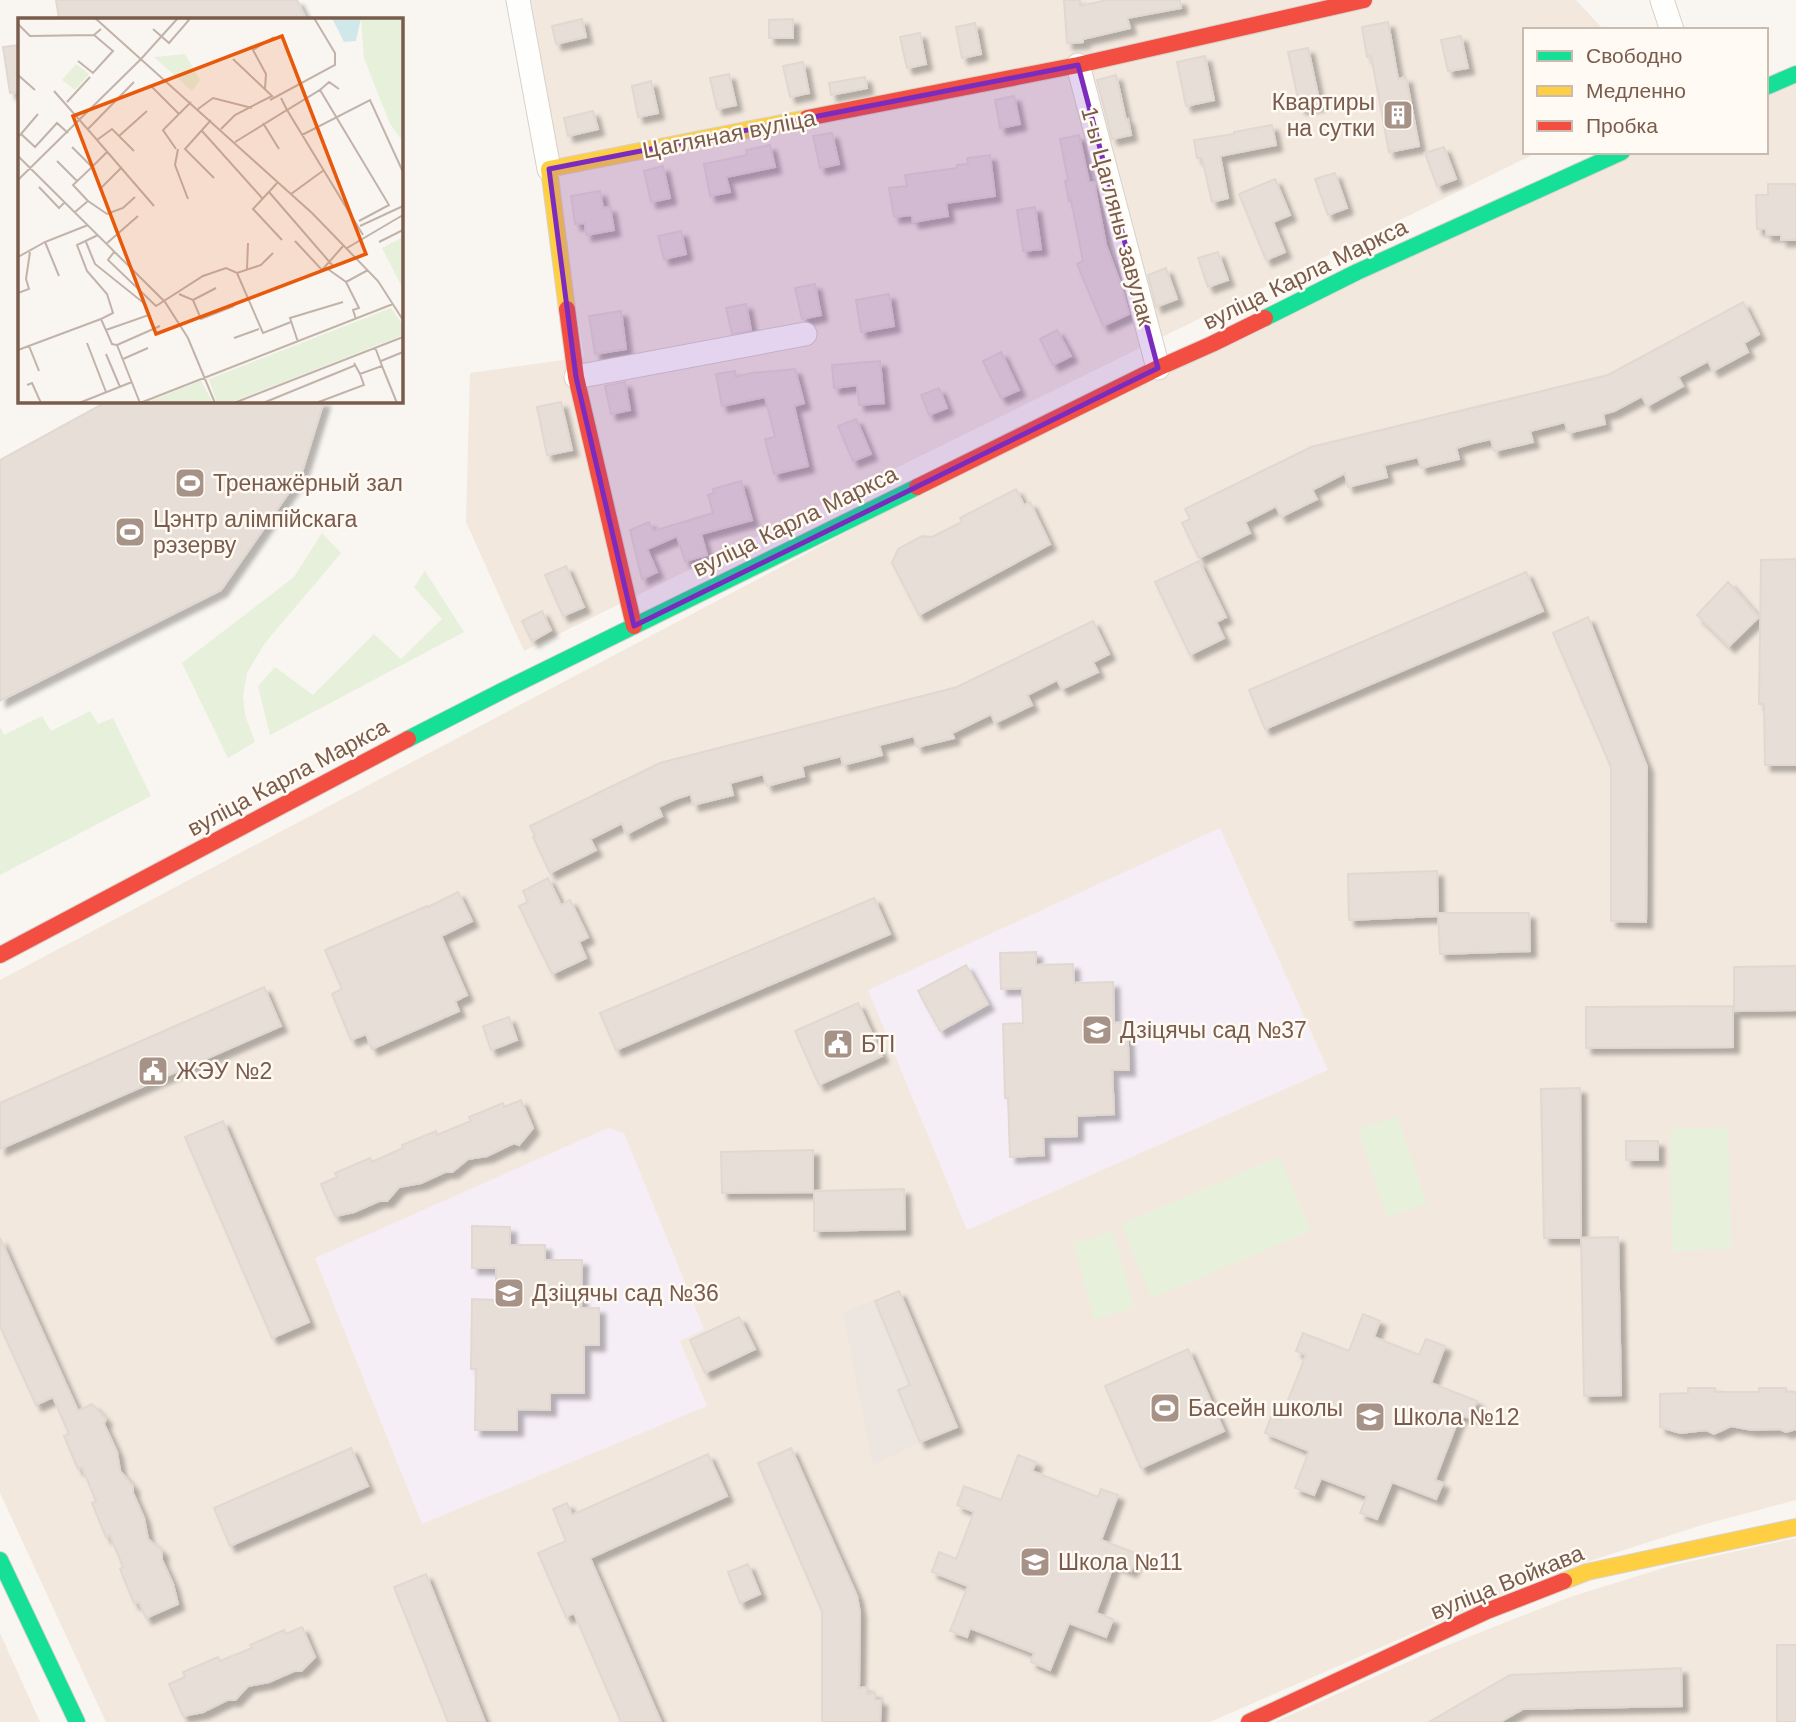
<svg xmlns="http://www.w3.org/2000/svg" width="1796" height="1722" font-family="Arial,sans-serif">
<defs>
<filter id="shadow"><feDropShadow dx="6" dy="6" stdDeviation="2" flood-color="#0004"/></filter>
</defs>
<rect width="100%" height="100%" fill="#f9f5f0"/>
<path fill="#f2e8de" d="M 525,0 L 1576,0 L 1604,30 L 1525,30 L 1525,152 L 1538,152 L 524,651 L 466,522 L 470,373 L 584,357 Z
M 1796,74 L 1796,1500 L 1702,1525 L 1546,1575 L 1210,1722 L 106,1722 L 0,1493 L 0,980 L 864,523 L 1616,152 L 1766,152 L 1766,87 Z
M 1796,1538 L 1796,1722 L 1275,1722 L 1423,1655 L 1570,1597 L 1670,1566 Z
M 0,1633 L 40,1722 L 0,1722 Z"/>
<path fill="#ede5e0" d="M 899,1291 L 957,1427 L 920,1442 L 873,1465 L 843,1312 Z"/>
<path fill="#f6eef6" d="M 1220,828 L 1328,1070 L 967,1230 L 868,990 Z
M 608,1128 L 624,1133 L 704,1329 L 680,1341 L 707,1406 L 422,1524 L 315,1258 Z"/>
<path fill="#e7f0db" d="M 322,533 L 341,553 L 265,643 L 247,673 L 243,696 L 245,715 L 255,742 L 228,758 L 182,663 L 294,577 Z
M 425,571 L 464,632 L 270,735 L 258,686 L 275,667 L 313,695 L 374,634 L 401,659 L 442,619 L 414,587 Z
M 90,711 L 98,724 L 113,718 L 151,796 L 0,875 L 0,726 L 4,735 L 42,716 L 51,731 Z
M 1397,1116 L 1427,1204 L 1387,1217 L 1358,1129 Z
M 1728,1127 L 1731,1249 L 1672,1251 L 1670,1129 Z
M 1279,1157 L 1311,1231 L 1152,1298 L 1121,1224 Z
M 1113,1232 L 1134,1308 L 1094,1319 L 1074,1243 Z"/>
<path fill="#e6ded7" stroke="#e2d8d2" stroke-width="2" filter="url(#shadow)" d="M 56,0 L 297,0 L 306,19 L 59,19 Z
M 1064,0 L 1080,0 L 1080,6 L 1107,0 L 1180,0 L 1181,8 L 1127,18 L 1130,28 L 1083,39 L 1083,42 L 1067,43 Z
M 582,19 L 586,37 L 556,44 L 552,26 Z
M 793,19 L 793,38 L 769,38 L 769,20 Z
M 1388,22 L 1398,79 L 1406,77 L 1419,146 L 1389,152 L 1371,56 L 1367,57 L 1362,27 Z
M 975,23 L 981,54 L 962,58 L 956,27 Z
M 920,33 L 926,64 L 907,68 L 900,37 Z
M 1461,36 L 1468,68 L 1448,71 L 1441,40 Z
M 19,45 L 19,92 L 10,93 L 3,47 Z
M 1308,48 L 1320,104 L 1300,108 L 1288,52 Z
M 1205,56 L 1214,100 L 1186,106 L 1177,62 Z
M 803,62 L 809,93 L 790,97 L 783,66 Z
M 729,74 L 736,105 L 717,109 L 710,78 Z
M 1116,75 L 1126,120 L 1128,119 L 1131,135 L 1112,139 L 1097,80 Z
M 865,77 L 867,88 L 831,95 L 829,83 Z
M 651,81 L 658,113 L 638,117 L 632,86 Z
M 1014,96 L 1020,124 L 1000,128 L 995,100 Z
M 593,111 L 598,129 L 568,136 L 564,118 Z
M 1272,125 L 1276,145 L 1220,156 L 1228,198 L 1212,202 L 1202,158 L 1197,158 L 1194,140 L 1234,134 L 1234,132 Z
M 832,133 L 839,164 L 820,168 L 813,136 Z
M 1079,135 L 1089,182 L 1094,182 L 1106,245 L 1121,285 L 1129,314 L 1103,326 L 1077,264 L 1083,261 L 1071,200 L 1069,201 L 1065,181 L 1068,180 L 1060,139 Z
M 770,145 L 775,167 L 726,177 L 730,192 L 710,196 L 704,164 L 747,155 L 746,150 Z
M 1444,147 L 1456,179 L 1437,186 L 1425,153 Z
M 990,155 L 995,196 L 946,203 L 948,216 L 913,222 L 912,215 L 894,217 L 889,188 L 907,186 L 905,175 L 957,168 L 957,165 L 968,164 L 967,158 Z
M 663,166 L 670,198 L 651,202 L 644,171 Z
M 1335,173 L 1347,208 L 1328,215 L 1315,179 Z
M 1275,179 L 1290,215 L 1273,222 L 1285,252 L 1266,260 L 1239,194 Z
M 1768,184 L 1796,184 L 1796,240 L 1781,240 L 1781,235 L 1766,235 L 1766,229 L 1757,229 L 1756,195 L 1768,195 Z
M 600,191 L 603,208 L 610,207 L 614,230 L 586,235 L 585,223 L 575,224 L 571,196 Z
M 1035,207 L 1041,249 L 1023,251 L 1017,210 Z
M 681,231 L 686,254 L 664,259 L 658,236 Z
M 1218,252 L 1228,280 L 1208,287 L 1198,258 Z
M 1166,268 L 1177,299 L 1156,307 L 1148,275 Z
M 815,284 L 821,315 L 802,319 L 795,288 Z
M 889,294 L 894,326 L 861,332 L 856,300 Z
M 1743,302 L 1759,334 L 1744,343 L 1748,352 L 1713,371 L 1708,361 L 1678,377 L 1683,386 L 1647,406 L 1642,396 L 1614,411 L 1603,414 L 1605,424 L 1568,433 L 1565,422 L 1530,431 L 1533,442 L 1494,451 L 1491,439 L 1473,443 L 1456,448 L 1459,459 L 1421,468 L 1418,457 L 1384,465 L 1387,477 L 1348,487 L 1345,473 L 1312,490 L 1317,499 L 1281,517 L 1276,506 L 1245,522 L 1250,533 L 1199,558 L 1182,523 L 1190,519 L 1185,509 L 1311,447 L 1608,375 Z
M 746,304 L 751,330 L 732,334 L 726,308 Z
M 621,311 L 626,349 L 595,354 L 589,316 Z
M 1057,330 L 1071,356 L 1053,365 L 1040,339 Z
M 1001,352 L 1019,390 L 1001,398 L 983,361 Z
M 880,361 L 884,403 L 859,405 L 857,385 L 834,388 L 832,365 Z
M 795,369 L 804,403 L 794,406 L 808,466 L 774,474 L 765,439 L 775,437 L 765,397 L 722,406 L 716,374 L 735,371 L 736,377 L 751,373 Z
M 625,382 L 630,410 L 611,414 L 605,386 Z
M 939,388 L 947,408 L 929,415 L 921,395 Z
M 108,401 L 324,401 L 301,475 L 221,590 L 0,701 L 0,460 Z
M 561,402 L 572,450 L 547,455 L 537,407 Z
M 856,419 L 871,454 L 853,461 L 838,426 Z
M 741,481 L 752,520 L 701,534 L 707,555 L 685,561 L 677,536 L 647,549 L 657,572 L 642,579 L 630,530 L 649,522 L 653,531 L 713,513 L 708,495 L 714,493 L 713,489 Z
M 1016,489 L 1024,505 L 1030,502 L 1050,544 L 919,615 L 892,563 L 898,549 L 922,536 L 932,537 L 962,522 L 960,518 Z
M 1796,559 L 1796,765 L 1765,765 L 1764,704 L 1759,704 L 1761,560 Z
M 1199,561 L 1226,617 L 1216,622 L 1224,638 L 1190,655 L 1155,582 Z
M 566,566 L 584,607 L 563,616 L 545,575 Z
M 1526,572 L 1543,611 L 1265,729 L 1249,690 Z
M 1728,582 L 1759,617 L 1729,646 L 1697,615 Z
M 542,611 L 551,630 L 532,641 L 522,621 Z
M 1588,617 L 1647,767 L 1646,922 L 1611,921 L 1611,767 L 1553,633 Z
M 1093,621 L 1109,654 L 1093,662 L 1098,672 L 1062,689 L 1057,680 L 1027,695 L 1032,705 L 995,723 L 991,714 L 952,733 L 954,738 L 917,747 L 914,736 L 879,745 L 882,755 L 843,765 L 841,756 L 802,766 L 804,776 L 767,786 L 763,774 L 730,783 L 733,795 L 693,805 L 691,794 L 675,799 L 658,807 L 662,816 L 626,834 L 622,823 L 590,839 L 596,850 L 550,873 L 533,837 L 535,836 L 530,826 L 660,763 L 957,687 Z
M 1437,871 L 1438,913 L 1529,913 L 1530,951 L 1440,954 L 1438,916 L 1349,920 L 1348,874 Z
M 548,878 L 561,905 L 570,900 L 588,937 L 579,942 L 586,958 L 552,974 L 519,906 L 528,902 L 523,891 Z
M 458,892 L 472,921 L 441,936 L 467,995 L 455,1001 L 459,1011 L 372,1049 L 366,1034 L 351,1040 L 332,994 L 342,989 L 325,950 L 427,906 L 428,907 Z
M 874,898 L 890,934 L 616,1050 L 600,1013 Z
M 1036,952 L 1036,965 L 1073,964 L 1074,983 L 1113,982 L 1114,1023 L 1127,1022 L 1129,1070 L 1112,1070 L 1114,1114 L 1077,1116 L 1077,1136 L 1043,1137 L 1044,1155 L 1010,1157 L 1008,1098 L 1005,1098 L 1003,1024 L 1023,1023 L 1022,988 L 1001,989 L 1000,953 Z
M 966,965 L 988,1004 L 940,1031 L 918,991 Z
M 1796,966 L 1796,1010 L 1734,1011 L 1734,967 Z
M 264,987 L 281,1026 L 0,1149 L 0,1103 Z
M 858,1003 L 882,1056 L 819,1085 L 795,1031 Z
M 1733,1006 L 1733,1047 L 1586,1048 L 1586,1007 Z
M 509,1017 L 517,1040 L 491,1050 L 483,1026 Z
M 1580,1088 L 1581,1238 L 1544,1238 L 1541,1089 Z
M 521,1100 L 533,1128 L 519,1145 L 514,1143 L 487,1156 L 468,1159 L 452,1172 L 445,1172 L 421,1183 L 399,1187 L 387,1201 L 379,1201 L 354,1212 L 335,1216 L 321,1184 L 337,1177 L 335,1173 L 370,1158 L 372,1162 L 403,1148 L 402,1145 L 436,1131 L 437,1135 L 471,1121 L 469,1117 L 503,1103 L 504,1107 Z
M 223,1121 L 309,1322 L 272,1338 L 185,1137 Z
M 1626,1141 L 1658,1141 L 1658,1160 L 1626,1160 Z
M 813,1150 L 813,1192 L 722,1193 L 721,1152 Z
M 904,1189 L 905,1229 L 814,1231 L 814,1191 Z
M 472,1226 L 510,1227 L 510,1245 L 545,1245 L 545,1260 L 582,1260 L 581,1308 L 599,1308 L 599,1345 L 584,1345 L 584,1393 L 550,1393 L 550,1410 L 517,1409 L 517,1430 L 475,1430 L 476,1369 L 471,1369 L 472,1299 L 496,1300 L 496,1268 L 472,1268 Z
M 1618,1237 L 1621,1395 L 1584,1396 L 1581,1238 Z
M 0,1238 L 78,1411 L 92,1404 L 106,1419 L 104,1424 L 117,1452 L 120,1471 L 133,1486 L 133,1493 L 144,1518 L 148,1539 L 162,1551 L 162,1560 L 173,1584 L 178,1604 L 146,1618 L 139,1602 L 134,1603 L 120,1569 L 123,1567 L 110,1535 L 106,1537 L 92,1503 L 96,1501 L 82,1467 L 78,1469 L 64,1436 L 69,1434 L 53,1397 L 36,1405 L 0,1326 Z
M 899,1291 L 957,1427 L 920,1442 L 898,1390 L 910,1385 L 875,1301 Z
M 1363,1314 L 1380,1321 L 1374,1337 L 1419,1355 L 1426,1339 L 1445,1346 L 1431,1383 L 1477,1401 L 1470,1418 L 1460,1415 L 1435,1480 L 1443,1483 L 1436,1499 L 1392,1482 L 1377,1519 L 1360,1513 L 1367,1496 L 1321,1478 L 1314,1495 L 1295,1488 L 1309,1451 L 1265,1433 L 1271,1417 L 1280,1420 L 1306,1355 L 1296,1351 L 1303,1333 L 1349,1351 Z
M 739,1317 L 755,1349 L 705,1373 L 690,1340 Z
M 1188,1349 L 1224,1431 L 1141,1468 L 1105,1386 Z
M 1688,1388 L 1715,1388 L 1715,1392 L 1759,1392 L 1759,1388 L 1786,1388 L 1786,1392 L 1796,1392 L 1796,1429 L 1786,1432 L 1780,1429 L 1752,1430 L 1731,1426 L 1714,1434 L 1706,1430 L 1680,1433 L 1660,1427 L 1660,1394 L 1688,1393 Z
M 351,1448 L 368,1486 L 230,1546 L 214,1508 Z
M 791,1448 L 857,1596 L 860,1613 L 859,1688 L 867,1687 L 867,1694 L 875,1693 L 875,1700 L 881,1700 L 880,1722 L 822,1722 L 822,1611 L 758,1463 Z
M 708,1454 L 727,1496 L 590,1558 L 661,1722 L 621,1722 L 574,1613 L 566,1617 L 538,1553 L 566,1541 L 553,1509 L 567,1503 L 572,1515 Z
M 1018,1455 L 1036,1462 L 1032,1471 L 1098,1497 L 1101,1489 L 1118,1495 L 1101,1540 L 1138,1554 L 1131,1571 L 1114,1564 L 1096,1613 L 1113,1619 L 1106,1637 L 1069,1623 L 1050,1670 L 1031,1662 L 1034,1653 L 970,1628 L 967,1637 L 950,1631 L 968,1586 L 932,1572 L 939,1552 L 956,1559 L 974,1512 L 957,1505 L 964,1486 L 1001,1500 Z
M 748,1564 L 760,1594 L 740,1603 L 728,1572 Z
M 426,1574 L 485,1722 L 448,1722 L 394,1587 Z
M 302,1627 L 315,1657 L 301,1671 L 294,1671 L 269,1682 L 248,1686 L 235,1700 L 227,1700 L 203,1712 L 183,1716 L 169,1684 L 185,1677 L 183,1672 L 218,1657 L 220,1661 L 252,1648 L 250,1645 L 284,1630 L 286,1634 Z
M 1777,1645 L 1796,1645 L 1796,1722 L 1777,1722 Z
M 1681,1668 L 1682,1706 L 1523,1709 L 1500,1722 L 1429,1722 L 1510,1675 Z"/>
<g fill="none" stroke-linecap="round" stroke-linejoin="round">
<g stroke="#d7d1cb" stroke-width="25">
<path id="street" d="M 518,0 L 549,169
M 1662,0 L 1672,30
M 1078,65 L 1158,368
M 576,377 L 805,334"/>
</g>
<g stroke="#d9d2cb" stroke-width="18">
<path id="fast" d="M 1766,87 L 1796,74
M 1265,318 L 1357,272 L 1622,152
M 408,739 L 504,690 L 917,487
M 0,1560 L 77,1722"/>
</g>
<g stroke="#d9d2cb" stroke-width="18">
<path id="slow" d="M 567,309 L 549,169 L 807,118
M 1564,1581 L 1587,1572 L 1796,1527"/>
</g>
<g stroke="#d9d2cb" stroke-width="18">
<path id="jam" d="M 807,118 L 1078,65 L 1364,0
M 567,309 L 576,377 L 634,626
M 917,487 L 1158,368 L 1212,344 L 1265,318
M 0,955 L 408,739
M 1249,1722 L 1487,1611 L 1564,1581"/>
</g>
<use href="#street" stroke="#fefefd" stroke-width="23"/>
<use href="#fast" stroke="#16e098" stroke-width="16"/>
<use href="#slow" stroke="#ffcf43" stroke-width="16"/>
<use href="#jam" stroke="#f24e42" stroke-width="16"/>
</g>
<path fill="#7b2cbf" fill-opacity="0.2" stroke="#7b2cbf" stroke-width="5" stroke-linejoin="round" d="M 1078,65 L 1158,368 L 634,626 L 576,377 L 549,169 Z"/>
<defs>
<g id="building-square" transform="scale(1.575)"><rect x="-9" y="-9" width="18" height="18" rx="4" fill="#a69286" stroke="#fffaf3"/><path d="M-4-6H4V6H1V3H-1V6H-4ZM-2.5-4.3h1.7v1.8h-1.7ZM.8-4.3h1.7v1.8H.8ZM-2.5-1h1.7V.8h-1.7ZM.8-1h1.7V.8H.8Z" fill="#fff"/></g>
<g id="stadium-square" transform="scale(1.575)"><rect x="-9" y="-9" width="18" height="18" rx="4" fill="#a69286" stroke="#fffaf3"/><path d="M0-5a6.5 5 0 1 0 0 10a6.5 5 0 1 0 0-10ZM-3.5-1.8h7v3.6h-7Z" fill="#fff"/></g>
<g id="school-square" transform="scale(1.575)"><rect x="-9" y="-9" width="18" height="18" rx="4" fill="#a69286" stroke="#fffaf3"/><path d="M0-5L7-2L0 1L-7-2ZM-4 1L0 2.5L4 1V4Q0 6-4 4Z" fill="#fff"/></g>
<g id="civic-square" transform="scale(1.575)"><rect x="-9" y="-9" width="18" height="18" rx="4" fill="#a69286" stroke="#fffaf3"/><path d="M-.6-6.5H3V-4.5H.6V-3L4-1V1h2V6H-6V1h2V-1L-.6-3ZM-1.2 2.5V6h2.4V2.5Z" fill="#fff"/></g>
</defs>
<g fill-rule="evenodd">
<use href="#building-square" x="1398" y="115"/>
<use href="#stadium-square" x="190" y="483"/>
<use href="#stadium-square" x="130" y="532"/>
<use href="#school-square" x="1097" y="1030"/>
<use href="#civic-square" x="838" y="1044"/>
<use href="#civic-square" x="153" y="1071"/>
<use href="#school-square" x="509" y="1293"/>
<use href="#stadium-square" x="1165" y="1408"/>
<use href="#school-square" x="1370" y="1417"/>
<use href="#school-square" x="1035" y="1562"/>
</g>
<g text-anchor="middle" stroke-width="5" stroke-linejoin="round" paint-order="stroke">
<g font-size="23" fill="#7a5c4d" stroke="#fffaf3" text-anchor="start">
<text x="1375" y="110" text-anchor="end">Квартиры<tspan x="1375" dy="26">на сутки</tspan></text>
<text x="213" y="491">Тренажёрный зал</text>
<text x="153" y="527">Цэнтр алімпійскага<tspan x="153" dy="26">рэзерву</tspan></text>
<text x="1120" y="1038">Дзіцячы сад №37</text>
<text x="861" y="1052">БТІ</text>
<text x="176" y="1079">ЖЭУ №2</text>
<text x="532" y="1301">Дзіцячы сад №36</text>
<text x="1188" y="1416">Басейн школы</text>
<text x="1393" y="1425">Школа №12</text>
<text x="1058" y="1570">Школа №11</text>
</g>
<g font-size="23" fill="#7a5c4d" stroke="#fffaf3">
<text transform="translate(729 134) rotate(-11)" y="8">Цагляная вуліца</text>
<text transform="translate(1118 216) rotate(75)" y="8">1-ы Цагляны завулак</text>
<text transform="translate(1305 274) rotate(-26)" y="8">вуліца Карла Маркса</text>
<text transform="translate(795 521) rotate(-26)" y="8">вуліца Карла Маркса</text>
<text transform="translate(288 777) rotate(-28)" y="8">вуліца Карла Маркса</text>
<text transform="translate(1507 1582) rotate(-22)" y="8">вуліца Войкава</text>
</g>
</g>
<g transform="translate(18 18)">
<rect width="385" height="385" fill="#f9f5f0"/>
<path d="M 343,0 L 385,0 L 385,124 L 372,106 L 346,40 ZM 167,36 L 182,62 L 174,73 L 136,39 ZM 58,46 L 71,56 L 57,72 L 44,62 ZM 385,219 L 385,271 L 364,230 ZM 373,290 L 385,307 L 385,317 L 211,385 L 199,385 L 191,361 ZM 183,363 L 195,385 L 126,385 Z" fill="#e7f0db"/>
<path d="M 314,0 L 343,0 L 338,23 L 326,24 Z" fill="#d0e8ea"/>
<path fill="none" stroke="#c2b3aa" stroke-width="2" d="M 77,0 L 294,195 L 360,263 L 385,302M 0,6 L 12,18 L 76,17 L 83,11M 135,11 L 151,25 L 171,2 L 168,0M 123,41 L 160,0M 60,43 L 75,55 L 95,33 L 76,17M 0,57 L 17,72M 133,68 L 161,96M 247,71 L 248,56 L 235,32 L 256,19M 302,72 L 311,64 L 321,71M 36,73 L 79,122 L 94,111 L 116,133M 263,80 L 269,92 L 302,72 L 371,187 L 341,203M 252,82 L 317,47 L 317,35 L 296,0M 49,84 L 72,59M 180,91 L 195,80 L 234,90M 193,102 L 167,131 L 196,160M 245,105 L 261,131M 203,111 L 217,97 L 254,78 L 215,41M 69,112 L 116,64M 184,113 L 244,180M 3,116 L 20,96M 284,117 L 352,82 L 385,154M 101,118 L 129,93M 0,119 L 3,116 L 17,129 L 39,105 L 50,115M 79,122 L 136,188M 217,124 L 269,92 L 345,217M 54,129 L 74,149 L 55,167 L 70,183 L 57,194M 158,131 L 145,112 L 173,84M 160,131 L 157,147 L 170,181M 0,138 L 147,284 L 170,320 L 197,385M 39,143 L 59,163M 74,149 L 89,134M 0,162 L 123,41M 260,164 L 235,191 L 264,222M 21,169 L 41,190 L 47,184M 83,170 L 104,149M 251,174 L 315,248M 273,176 L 306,152M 70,183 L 89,196 L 105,190 L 117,179M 342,208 L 385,188M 80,217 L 59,227 L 69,253 L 89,276 L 95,295 L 83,301 L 94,326 L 99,327 L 122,385M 277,223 L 304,252 L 326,227M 68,224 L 77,246 L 127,286 L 131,297 L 88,312M 361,224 L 385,212M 88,226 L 120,198M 329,230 L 385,197M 96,234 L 90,242 L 138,288 L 185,258 L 208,250 L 219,255 L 243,247 L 255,235M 0,239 L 27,224M 307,249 L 328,264 L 341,290 L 335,292 L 338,301M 229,251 L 230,225M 219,255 L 245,315 L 273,304M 41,258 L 27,224 L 70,207M 328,264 L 350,252M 0,275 L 11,271 L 8,261 L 12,234M 161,276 L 175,282 L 183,301 L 216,288M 175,282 L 198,270M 216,320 L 241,311M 280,324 L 272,300 L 325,284M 69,325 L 88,374M 99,327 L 142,308M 11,328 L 21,353M 0,332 L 83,301M 88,336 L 102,369M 105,341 L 130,330M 363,343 L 385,334M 336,345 L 342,356 L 364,348 L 357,329M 364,348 L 379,385M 9,367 L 14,365 L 23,385M 61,385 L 114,364M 122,385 L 375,286M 216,385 L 385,319M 245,385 L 338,347M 298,385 L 346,367 L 342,356"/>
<path fill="#e8590c" fill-opacity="0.15" stroke="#e8590c" stroke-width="3.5" d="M 264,18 L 348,236 L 138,316 L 55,98 Z"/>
<rect width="385" height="385" fill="none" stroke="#7a5c4d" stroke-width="3.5"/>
</g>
<rect x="1523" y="28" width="245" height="126" fill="#fffaf3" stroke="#cabbb1" stroke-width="2"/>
<rect x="1537" y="51" width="35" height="10" fill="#16e098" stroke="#cabbb1" stroke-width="2"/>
<text x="1586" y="63" font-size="21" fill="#7a5c4d">Свободно</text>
<rect x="1537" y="86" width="35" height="10" fill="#ffcf43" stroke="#cabbb1" stroke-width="2"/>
<text x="1586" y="98" font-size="21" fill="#7a5c4d">Медленно</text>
<rect x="1537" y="121" width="35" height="10" fill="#f24e42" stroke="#cabbb1" stroke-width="2"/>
<text x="1586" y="133" font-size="21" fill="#7a5c4d">Пробка</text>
</svg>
